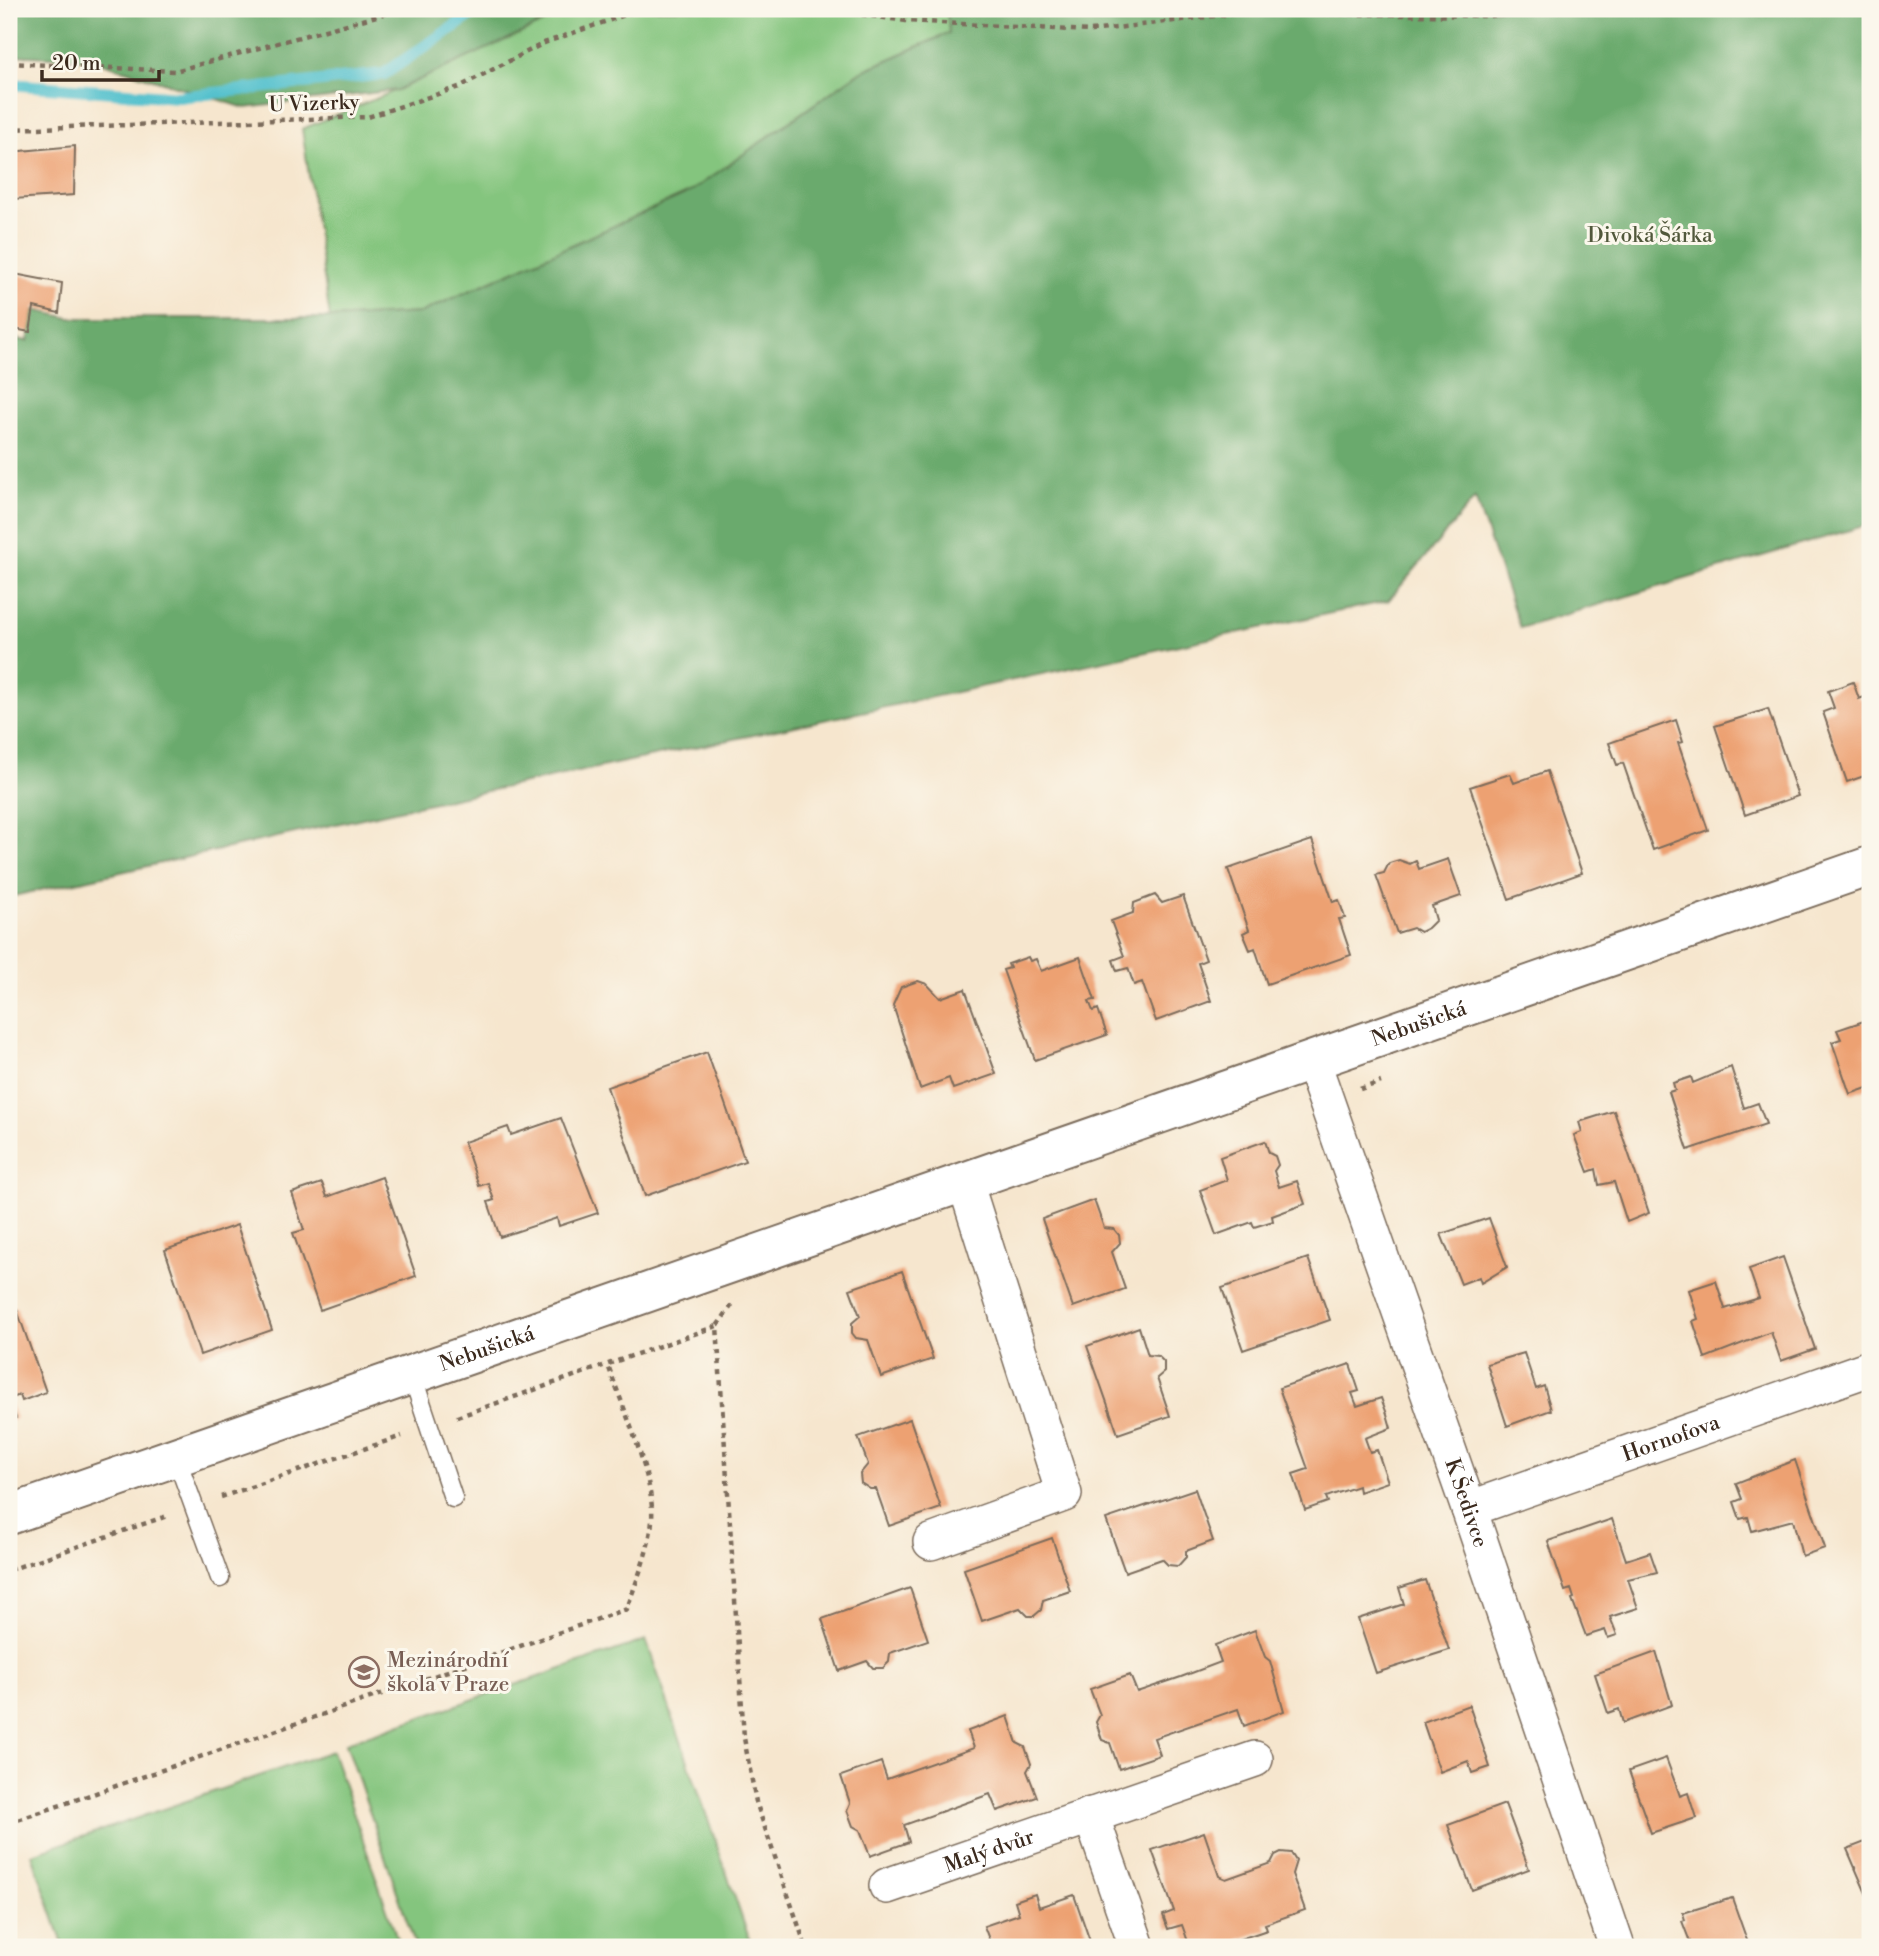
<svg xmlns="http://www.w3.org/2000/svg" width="1879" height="1956" font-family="'Libre Bodoni',serif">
<rect width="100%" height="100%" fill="#fbf7ec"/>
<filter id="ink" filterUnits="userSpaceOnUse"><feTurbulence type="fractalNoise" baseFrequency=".0143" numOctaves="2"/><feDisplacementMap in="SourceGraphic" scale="14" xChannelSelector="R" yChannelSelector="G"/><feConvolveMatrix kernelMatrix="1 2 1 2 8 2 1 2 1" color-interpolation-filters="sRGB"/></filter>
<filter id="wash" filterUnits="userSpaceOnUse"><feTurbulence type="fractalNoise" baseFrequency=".00686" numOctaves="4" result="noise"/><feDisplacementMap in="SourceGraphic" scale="28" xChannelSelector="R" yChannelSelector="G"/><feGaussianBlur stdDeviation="1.57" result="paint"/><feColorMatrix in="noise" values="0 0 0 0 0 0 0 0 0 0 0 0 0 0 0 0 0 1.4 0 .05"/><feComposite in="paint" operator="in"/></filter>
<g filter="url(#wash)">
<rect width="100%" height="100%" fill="#f6e6ce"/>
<path fill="#84c57e" stroke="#60784e" stroke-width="2" d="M 573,9 L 947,9 L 949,33 L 860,72 L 690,192 L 420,313 L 330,318 L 302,129 L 397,90 Z
M 646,1640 L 752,1947 L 416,1947 L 346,1743 Z
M 332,1751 L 400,1947 L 64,1947 L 32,1854 Z"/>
<path fill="#6baa6d" stroke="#536a46" stroke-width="2" d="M 9,9 L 573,9 L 397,90 L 245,108 L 90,59 L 9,55 Z
M 947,9 L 1870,9 L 1870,524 L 1520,628 L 1475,498 L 1388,601 L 421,805 L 9,897 L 9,338 L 28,341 L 34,310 L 70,318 L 330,318 L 420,313 L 690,192 L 860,72 L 949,33 Z"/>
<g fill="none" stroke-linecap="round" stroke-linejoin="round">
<path stroke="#54c1cd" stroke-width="12" d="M 9,84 L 178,97 L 384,74 L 480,9"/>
</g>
<g id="blocks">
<path fill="#eda172" d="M 75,146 L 74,195 L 13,199 L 10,152 Z
M 9,273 L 62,283 L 59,313 L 34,307 L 30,332 L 9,328 Z
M 1853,682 L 1859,699 L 1870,695 L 1870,774 L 1847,782 L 1823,712 L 1834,708 L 1828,691 Z
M 1768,709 L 1798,796 L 1745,815 L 1715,726 Z
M 1676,720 L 1683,742 L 1678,743 L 1708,830 L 1653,850 L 1623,763 L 1617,765 L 1609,743 Z
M 1547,771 L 1582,873 L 1509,899 L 1470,787 L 1510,774 L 1514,783 Z
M 1312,840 L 1333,902 L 1339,900 L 1345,918 L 1339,919 L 1351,955 L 1267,984 L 1255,948 L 1250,950 L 1243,933 L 1249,930 L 1228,869 Z
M 1448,859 L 1461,896 L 1432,906 L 1436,920 L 1428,928 L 1420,932 L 1413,928 L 1397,933 L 1376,875 L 1384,873 L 1389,863 L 1399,860 L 1410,864 L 1416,861 L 1419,869 Z
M 1155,895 L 1162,903 L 1183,896 L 1206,960 L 1198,963 L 1211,1001 L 1156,1021 L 1142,982 L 1134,985 L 1128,968 L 1117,971 L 1113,960 L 1124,956 L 1111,921 L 1133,913 L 1134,903 Z
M 1028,957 L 1030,961 L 1036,959 L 1041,971 L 1080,957 L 1095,1000 L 1089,1001 L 1093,1011 L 1098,1009 L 1107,1035 L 1035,1060 L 1003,970 L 1010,968 L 1008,964 Z
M 918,981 L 927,984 L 940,998 L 965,989 L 996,1074 L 953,1089 L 949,1078 L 920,1089 L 893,1005 L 901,987 Z
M 1870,1019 L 1870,1087 L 1850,1094 L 1832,1042 L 1841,1039 L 1837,1030 Z
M 707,1052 L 745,1161 L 645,1196 L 607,1087 Z
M 1731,1067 L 1744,1108 L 1758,1103 L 1766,1124 L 1688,1150 L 1669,1092 L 1675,1090 L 1673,1083 L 1691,1077 L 1693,1083 Z
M 1614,1111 L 1649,1213 L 1627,1222 L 1614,1182 L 1599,1185 L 1596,1169 L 1588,1172 L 1574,1135 L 1582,1132 L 1579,1122 Z
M 561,1118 L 598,1213 L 559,1226 L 557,1218 L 500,1237 L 488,1202 L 494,1200 L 488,1183 L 479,1186 L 464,1142 L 508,1127 L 511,1135 Z
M 1265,1141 L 1269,1153 L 1275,1156 L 1278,1165 L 1274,1171 L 1279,1187 L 1297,1181 L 1305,1204 L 1272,1216 L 1273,1221 L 1254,1227 L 1252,1222 L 1216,1235 L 1200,1190 L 1227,1180 L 1220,1157 Z
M 382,1177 L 416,1276 L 320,1310 L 293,1233 L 304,1230 L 292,1193 L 322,1183 L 327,1197 Z
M 1094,1200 L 1104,1228 L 1114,1229 L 1119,1235 L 1120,1243 L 1112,1252 L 1125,1289 L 1073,1307 L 1042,1219 Z
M 1489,1218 L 1507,1267 L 1481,1283 L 1479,1277 L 1461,1284 L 1441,1234 Z
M 237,1225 L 272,1330 L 200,1355 L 165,1250 Z
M 1783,1257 L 1815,1349 L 1781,1361 L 1771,1332 L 1705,1358 L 1693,1321 L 1698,1319 L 1689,1290 L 1716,1281 L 1725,1309 L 1759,1298 L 1749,1269 Z
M 1308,1258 L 1330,1320 L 1243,1350 L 1222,1288 Z
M 902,1271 L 933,1359 L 881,1377 L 868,1340 L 856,1338 L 852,1333 L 852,1323 L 860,1316 L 850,1289 Z
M 16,1307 L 46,1392 L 22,1401 L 20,1395 L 9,1399 L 9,1310 Z
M 1139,1327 L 1148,1355 L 1158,1356 L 1164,1362 L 1164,1372 L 1157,1378 L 1170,1416 L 1118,1434 L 1087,1346 Z
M 1524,1353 L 1536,1389 L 1544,1386 L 1551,1410 L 1507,1426 L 1487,1364 Z
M 1350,1364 L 1359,1391 L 1352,1393 L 1357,1406 L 1381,1398 L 1387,1414 L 1391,1428 L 1365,1438 L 1370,1452 L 1377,1450 L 1388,1482 L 1359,1492 L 1358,1486 L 1326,1497 L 1328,1502 L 1305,1510 L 1293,1474 L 1308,1469 L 1279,1388 Z
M 9,1400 L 16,1418 L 9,1421 Z
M 910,1419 L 941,1508 L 889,1526 L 876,1489 L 870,1489 L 861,1483 L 860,1474 L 868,1464 L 858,1437 Z
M 1795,1460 L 1825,1548 L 1802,1556 L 1793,1520 L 1752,1531 L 1748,1517 L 1740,1519 L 1734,1502 L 1742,1499 L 1736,1483 Z
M 1195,1489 L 1213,1541 L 1186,1551 L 1186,1557 L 1178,1566 L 1168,1565 L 1162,1559 L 1125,1572 L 1106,1519 Z
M 1612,1519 L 1626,1560 L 1650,1552 L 1657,1572 L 1628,1579 L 1638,1608 L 1610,1617 L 1617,1635 L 1608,1638 L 1605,1630 L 1586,1636 L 1572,1599 L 1574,1598 L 1571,1589 L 1565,1591 L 1548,1541 Z
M 1052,1538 L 1070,1591 L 1043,1600 L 1041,1610 L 1034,1616 L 1028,1616 L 1020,1608 L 982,1621 L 964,1569 Z
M 1425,1580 L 1449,1650 L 1376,1673 L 1358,1619 L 1404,1604 L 1399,1588 Z
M 910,1588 L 928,1640 L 890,1653 L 889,1662 L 883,1668 L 873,1668 L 867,1661 L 839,1671 L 822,1619 Z
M 1255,1630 L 1265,1657 L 1270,1661 L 1284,1711 L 1244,1726 L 1238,1709 L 1154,1738 L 1160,1755 L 1119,1769 L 1110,1743 L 1102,1740 L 1096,1722 L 1100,1715 L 1090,1689 L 1130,1675 L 1137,1692 L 1181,1677 L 1221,1662 L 1215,1645 Z
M 1656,1652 L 1672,1705 L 1623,1723 L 1619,1709 L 1608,1713 L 1595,1674 Z
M 1469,1705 L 1490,1767 L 1472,1773 L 1468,1761 L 1440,1772 L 1423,1722 Z
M 1008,1716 L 1017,1743 L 1025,1747 L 1031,1764 L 1027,1771 L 1037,1797 L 997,1811 L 990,1794 L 904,1825 L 909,1842 L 870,1856 L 860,1830 L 853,1826 L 847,1810 L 850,1803 L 841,1776 L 881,1762 L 887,1779 L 974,1748 L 968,1731 Z
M 1666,1758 L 1680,1796 L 1688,1793 L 1696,1818 L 1651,1833 L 1629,1771 Z
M 1505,1804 L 1529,1869 L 1472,1890 L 1448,1825 Z
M 1870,1827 L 1870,1897 L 1868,1898 L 1847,1849 L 1868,1841 L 1864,1830 Z
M 1204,1832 L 1219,1876 L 1226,1879 L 1271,1863 L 1275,1855 L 1281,1852 L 1291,1853 L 1296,1861 L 1292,1874 L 1305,1910 L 1265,1924 L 1267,1930 L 1231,1942 L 1233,1947 L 1190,1947 L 1182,1925 L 1168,1929 L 1163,1915 L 1174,1911 L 1152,1850 Z
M 1035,1894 L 1039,1907 L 1074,1895 L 1092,1947 L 992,1947 L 984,1926 L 1019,1914 L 1015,1901 Z
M 1732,1898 L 1749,1946 L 1692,1947 L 1682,1921 L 1685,1920 L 1683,1913 Z"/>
</g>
</g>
<g filter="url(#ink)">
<use href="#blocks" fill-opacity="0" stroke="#7c6c5c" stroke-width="2"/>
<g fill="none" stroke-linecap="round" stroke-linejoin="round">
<g stroke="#7c6c5c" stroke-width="21">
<path id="service" d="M 412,1375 L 453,1498
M 176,1457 L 220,1578"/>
</g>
<g stroke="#7c6c5c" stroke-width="38">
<g id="minor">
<path id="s1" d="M 1312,1060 L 1469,1509 L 1617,1947"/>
<path id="s2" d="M 1469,1509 L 1870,1368"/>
<path d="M 931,1542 L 1064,1494 L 965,1182"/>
<path d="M 1091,1815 L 1137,1947"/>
<path id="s3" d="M 887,1886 L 1255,1759"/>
</g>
</g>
<g stroke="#7c6c5c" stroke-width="42">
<g id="tertiary">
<path id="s4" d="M 9,1515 L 1870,866"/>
</g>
</g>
<path stroke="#7c6c5c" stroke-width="4.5" stroke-dasharray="5 5" stroke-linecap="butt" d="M 822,9 L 906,21 L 1091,31 L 1240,13 L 1489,16 L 1587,9
M 9,63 L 175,71 L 402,9
M 9,129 L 368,117 L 459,87 L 544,43 L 642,9
M 1360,1089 L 1381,1082
M 732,1305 L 717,1326 L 744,1738 L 756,1802 L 806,1947
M 457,1417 L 717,1326
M 221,1497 L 402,1436
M 9,1570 L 167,1516
M 9,1823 L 627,1609 C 636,1581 650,1550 652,1520 C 655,1478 622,1406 608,1365"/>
<use href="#service" stroke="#fff" stroke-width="18"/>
<use href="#minor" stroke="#fff" stroke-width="35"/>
<use href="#tertiary" stroke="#fff" stroke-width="38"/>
</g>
</g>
<defs>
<g id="school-ring" transform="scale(1.575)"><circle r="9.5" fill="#fbf7ec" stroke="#8d6e63" stroke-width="1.5"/><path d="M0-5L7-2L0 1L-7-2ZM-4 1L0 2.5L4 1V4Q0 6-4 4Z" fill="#8d6e63"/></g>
</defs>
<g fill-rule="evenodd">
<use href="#school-ring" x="364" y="1672"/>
</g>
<g text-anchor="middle" stroke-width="6" stroke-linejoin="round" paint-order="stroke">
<g font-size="21" fill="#3b2a1e" stroke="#fbf7ec">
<text transform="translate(314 103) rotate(-2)" y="7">U Vizerky</text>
<text dy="7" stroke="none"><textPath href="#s4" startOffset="1493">Nebušická</textPath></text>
<text dy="7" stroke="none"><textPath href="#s4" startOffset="506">Nebušická</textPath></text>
<text dy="7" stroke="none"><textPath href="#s2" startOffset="214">Hornofova</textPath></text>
<text dy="7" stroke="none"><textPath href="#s1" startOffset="469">K Šedivce</textPath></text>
<text dy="7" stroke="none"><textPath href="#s3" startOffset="108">Malý dvůr</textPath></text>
</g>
<g font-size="21" fill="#51583b" stroke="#fbf7ec">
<text x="1650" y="242">Divoká Šárka</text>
</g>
<g font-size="21" fill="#785e54" stroke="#fbf7ec" text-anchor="start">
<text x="387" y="1667">Mezinárodní<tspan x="387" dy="24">škola v Praze</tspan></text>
</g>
</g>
<rect width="1879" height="1956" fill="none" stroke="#fbf7ec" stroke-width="35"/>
<path d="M42 70v10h117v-10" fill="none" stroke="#3b2a1e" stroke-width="3.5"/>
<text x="52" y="70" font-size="21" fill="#3b2a1e" stroke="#fbf7ec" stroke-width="5" paint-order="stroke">20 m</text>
</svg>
